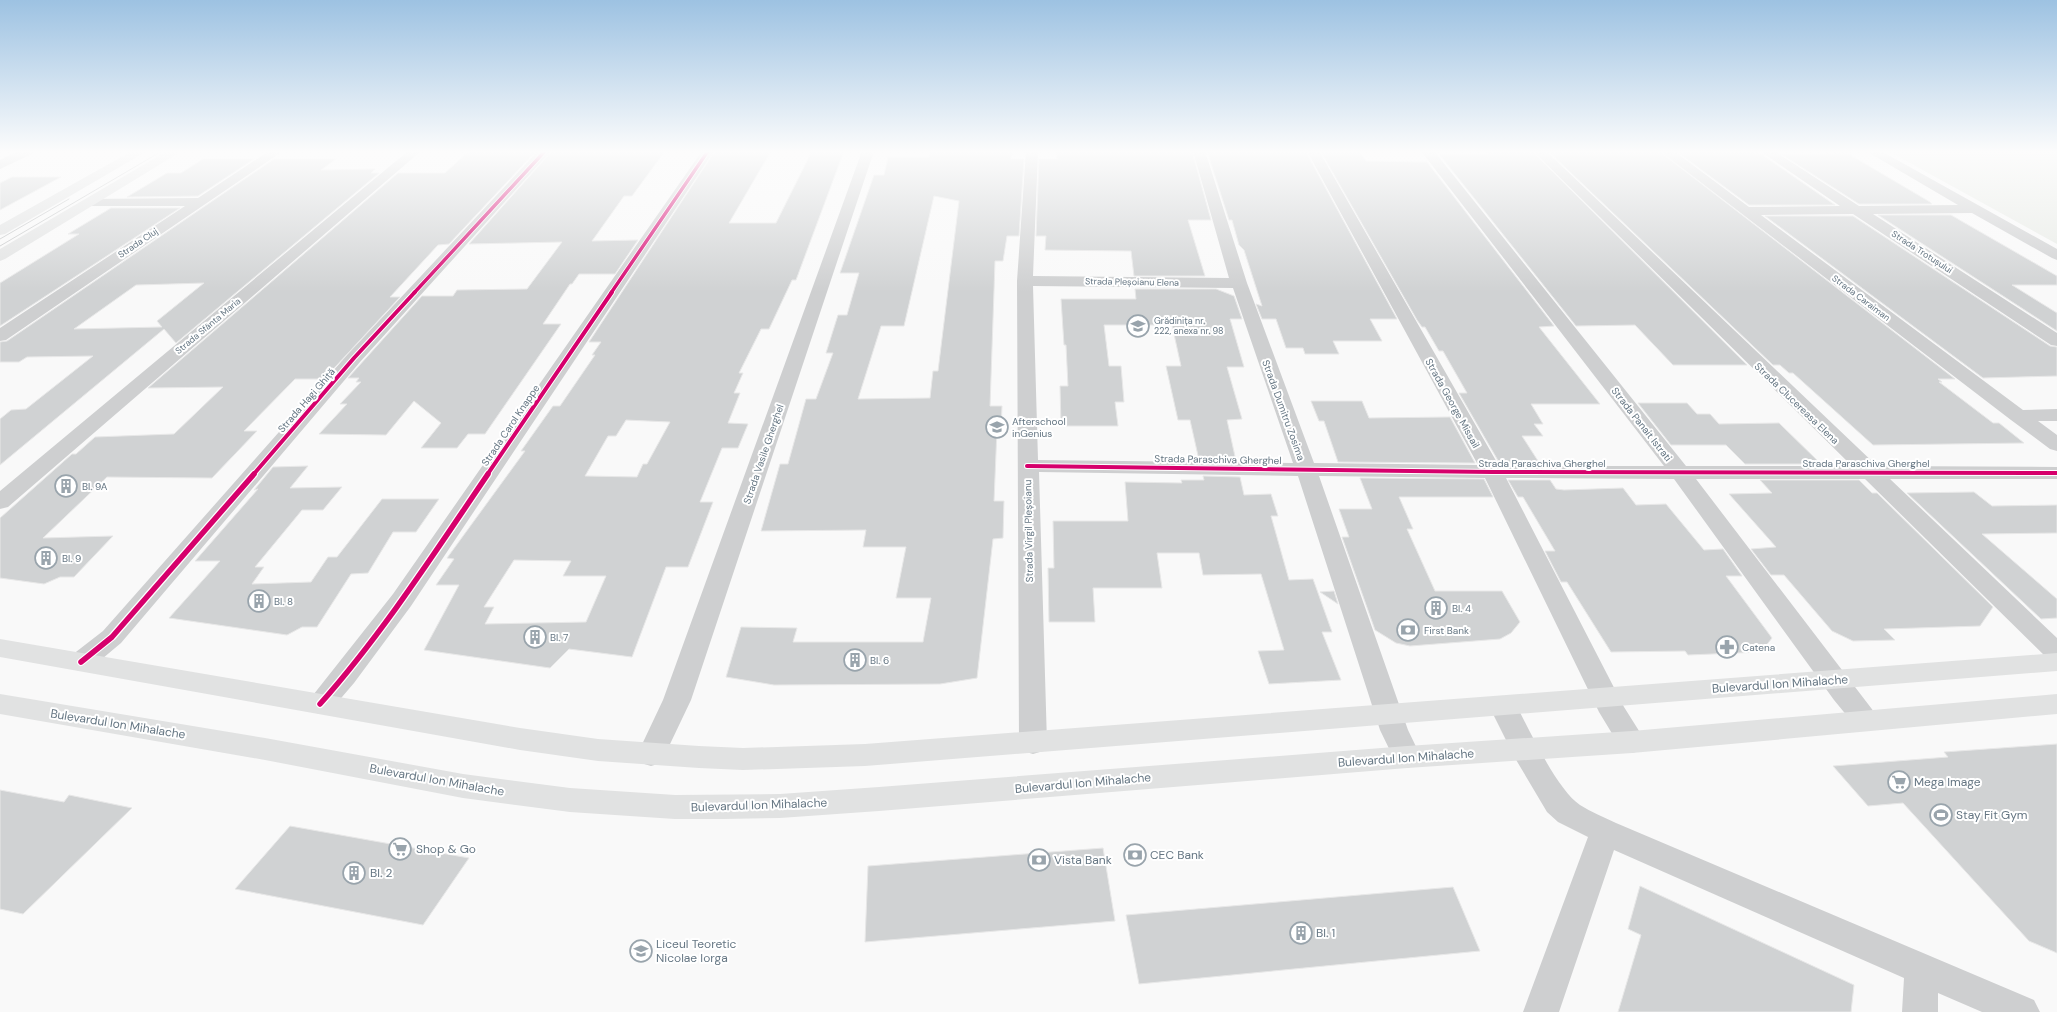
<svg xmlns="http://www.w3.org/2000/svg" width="2057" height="1012" font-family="'DM Sans',sans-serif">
<rect width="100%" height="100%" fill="#f9f9f9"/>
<path fill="#e8ebe6" d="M 1892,151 L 2057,151 L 2057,244 L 1890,152 Z"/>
<path fill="#d0d2d3" stroke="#e8e8e8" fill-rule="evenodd" d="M 469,151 L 536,151 L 449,244 L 438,245 L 390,297 L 400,297 L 324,379 L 295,379 L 244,431 L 257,431 L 212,478 L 107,477 L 43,538 L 113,536 L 74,577 L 60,577 L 44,584 L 0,578 L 0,518 L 72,454 L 76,454 L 95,437 L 174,434 L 223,387 L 148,388 L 398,173 L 445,173 Z
M 552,151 L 665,151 L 632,196 L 624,196 L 592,241 L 638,240 L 615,274 L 579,274 L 572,284 L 570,284 L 543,324 L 561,324 L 485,434 L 468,434 L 457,448 L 421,448 L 441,423 L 414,401 L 386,435 L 319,434 L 347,404 L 340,404 L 361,382 L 356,382 L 359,378 L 348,378 L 422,296 L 453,296 L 457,290 L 527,289 L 562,242 L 469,244 Z
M 715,151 L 771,151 L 729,223 L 776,223 L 812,151 L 844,151 L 796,280 L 792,280 L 769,329 L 761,329 L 739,373 L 743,373 L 734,393 L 740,393 L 728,423 L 748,424 L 738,448 L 722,448 L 700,502 L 713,502 L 688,567 L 666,567 L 632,657 L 569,649 L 550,668 L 424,650 L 459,585 L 436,585 L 454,559 L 447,558 L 525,451 L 521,451 L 553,406 L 560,406 L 595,355 L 592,355 L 601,342 L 589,342 ZM 626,420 L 670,422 L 647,464 L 643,464 L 637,477 L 585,476 L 608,436 L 616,436 ZM 514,560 L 571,561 L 563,576 L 606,576 L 586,622 L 485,624 L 494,607 L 484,607 Z
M 930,151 L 1012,151 L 1011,159 L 1024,159 L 1019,236 L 1007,236 L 1003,261 L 995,261 L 990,406 L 1002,406 L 1001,429 L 997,429 L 994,501 L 1004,501 L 1003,538 L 993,539 L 977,678 L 940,684 L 774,685 L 726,677 L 741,627 L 797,628 L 793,642 L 923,642 L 931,598 L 896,598 L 906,547 L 863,547 L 866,530 L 761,531 L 780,464 L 788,464 L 806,399 L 816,399 L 833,353 L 826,353 L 838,315 L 847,315 L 859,273 L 840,273 L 874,175 L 884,175 L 888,157 L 929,157 ZM 934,196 L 959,201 L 938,371 L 933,371 L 930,398 L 858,399 L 881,326 L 904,326 Z
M 1056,151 L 1192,151 L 1211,220 L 1188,220 L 1205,276 L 1134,276 L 1131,251 L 1045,250 L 1046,236 L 1036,236 L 1039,159 L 1057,159 Z
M 1207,151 L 1306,152 L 1397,319 L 1370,319 L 1382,341 L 1333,341 L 1339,354 L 1305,354 L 1303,348 L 1286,348 L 1276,319 L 1262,319 L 1256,304 L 1262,306 L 1244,250 L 1239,245 L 1232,220 L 1229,220 Z
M 1485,151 L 1532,151 L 1747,365 L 1673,365 L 1635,325 L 1576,326 L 1439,154 L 1488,154 Z
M 1548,151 L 1659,151 L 1955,379 L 1938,379 L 1942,382 L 1939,382 L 1993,423 L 1999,423 L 2024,443 L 1873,445 L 1793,373 L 1789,373 L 1780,365 L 1773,365 Z
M 1676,151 L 1751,152 L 1761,154 L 1835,205 L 1749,205 Z
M 1321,152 L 1360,152 L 1366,161 L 1427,162 L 1554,326 L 1539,327 L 1600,404 L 1531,404 L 1543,424 L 1534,424 L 1543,436 L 1522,436 L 1540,464 L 1500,464 L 1459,393 L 1467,393 L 1443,351 L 1439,351 L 1425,327 L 1422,327 L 1417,320 Z
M 1847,153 L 1930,202 L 1932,204 L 1859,204 L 1781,154 Z
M 203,159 L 254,159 L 198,196 L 127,197 L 167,173 L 181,173 Z
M 274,159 L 336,159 L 321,170 L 375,169 L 371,173 L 379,173 L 176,343 L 164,329 L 0,465 L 0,419 L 11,410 L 26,409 L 93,356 L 27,357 L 19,362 L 0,362 L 0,342 L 7,341 ZM 204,283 L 157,321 L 162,327 L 74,329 L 136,285 Z
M 12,177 L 61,177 L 0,210 L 0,183 Z
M 111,208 L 180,208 L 0,326 L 0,283 L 79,234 L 68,234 Z
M 1878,215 L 1951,215 L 2057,276 L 2057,285 L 2012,285 L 2057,313 L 2057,331 Z
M 1765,216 L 1853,216 L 2050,346 L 2057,347 L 2057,376 L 1983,378 Z
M 1135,289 L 1216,289 L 1234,296 L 1242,319 L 1230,319 L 1244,367 L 1227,367 L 1242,419 L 1227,420 L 1236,461 L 1199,460 L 1190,420 L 1178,420 L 1166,366 L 1181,366 L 1172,325 L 1104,325 L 1109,366 L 1121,366 L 1124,402 L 1115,402 L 1118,426 L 1061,426 L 1060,386 L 1068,386 L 1066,345 L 1064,345 L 1061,299 L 1136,299 Z
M 1311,401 L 1362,401 L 1369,418 L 1450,417 L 1475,463 L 1338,462 L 1324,421 L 1319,421 Z
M 1638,403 L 1687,403 L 1697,414 L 1710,414 L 1719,424 L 1779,423 L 1821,464 L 1745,464 L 1726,445 L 1671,445 Z
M 308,466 L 290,488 L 342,487 L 323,510 L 302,510 L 255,567 L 264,567 L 252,584 L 311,582 L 328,557 L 337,557 L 382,499 L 439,499 L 416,532 L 393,532 L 368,573 L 351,574 L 317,627 L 302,627 L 287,635 L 169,618 L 220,561 L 195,561 L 258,489 L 254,490 L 273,467 Z
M 1203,476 L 1240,477 L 1244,495 L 1271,494 L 1278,516 L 1271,516 L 1289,580 L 1313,579 L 1332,632 L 1322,632 L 1341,680 L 1269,684 L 1258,651 L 1284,650 L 1261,574 L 1203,575 L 1199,553 L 1157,553 L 1162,588 L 1093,588 L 1095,622 L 1049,622 L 1048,568 L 1054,568 L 1053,521 L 1128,521 L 1125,482 L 1182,483 L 1181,480 L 1204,480 Z
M 1360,478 L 1484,479 L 1493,497 L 1399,497 L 1413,529 L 1407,529 L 1435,591 L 1502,591 L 1520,622 L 1511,633 L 1500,639 L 1410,646 L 1396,643 L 1375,630 L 1342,537 L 1349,537 L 1339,509 L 1372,509 Z
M 1508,480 L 1550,480 L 1556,489 L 1564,490 L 1623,488 L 1636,505 L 1666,504 L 1704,550 L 1723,549 L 1742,576 L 1726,576 L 1772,638 L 1761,652 L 1688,655 L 1685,651 L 1611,652 L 1567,582 L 1561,582 L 1545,551 L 1555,551 L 1523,497 L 1518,497 Z
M 1760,480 L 1859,480 L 1872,493 L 1877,493 L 1993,607 L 1980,626 L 1884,629 L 1895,640 L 1853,641 L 1832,631 L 1784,575 L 1771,575 L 1751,549 L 1776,547 L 1729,494 L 1772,493 Z
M 1974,492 L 1992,506 L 2057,505 L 2057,533 L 1982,534 L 2057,599 L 2057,618 L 2041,619 L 1907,493 Z
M 1334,591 L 1338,604 L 1320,592 Z
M 2057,744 L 2057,953 L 2029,941 L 1903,803 L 1868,806 L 1833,766 L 1948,757 L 1944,752 Z
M 0,790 L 64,802 L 69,795 L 132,808 L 23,914 L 0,909 Z
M 290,826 L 469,858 L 423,925 L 235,889 Z
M 1103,848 L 1115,921 L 865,942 L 868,866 Z
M 1640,886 L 1854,985 L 1851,1012 L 1618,1012 L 1641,935 L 1628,929 Z
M 1453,887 L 1480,951 L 1139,984 L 1126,915 Z"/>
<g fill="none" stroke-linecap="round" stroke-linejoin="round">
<path fill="#cecfd0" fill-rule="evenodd" d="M 18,151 L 33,151 L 32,154 L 0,169 L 0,160 Z
M 269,151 L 283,151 L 6,340 L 0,341 L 0,328 L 185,206 L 91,206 L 86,205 L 84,202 L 86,199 L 198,198 Z
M 408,151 L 421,151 L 8,507 L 0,509 L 0,491 Z
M 538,151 L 551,151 L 360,362 L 121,643 L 90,669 L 81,671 L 72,669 L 68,662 L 72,655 L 103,631 L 348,354 Z
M 702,151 L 714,151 L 411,606 L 354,683 L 330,711 L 320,714 L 310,711 L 306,704 L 393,594 Z
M 862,151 L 874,151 L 691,700 L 661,763 L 651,766 L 641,763 L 637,755 L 663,700 Z
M 1026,151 L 1038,151 L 1033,276 L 1229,278 L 1193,151 L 1205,151 L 1247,283 L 1314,463 L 1478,465 L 1307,151 L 1319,151 L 1499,466 L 1664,466 L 1421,151 L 1434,151 L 1686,466 L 1852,466 L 1533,151 L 1546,151 L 1877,466 L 2057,467 L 2057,479 L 1890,479 L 2057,638 L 2057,662 L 2048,659 L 1865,479 L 1696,479 L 1881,721 L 1877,728 L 1867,731 L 1857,728 L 1834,700 L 1674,479 L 1506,478 L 1624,707 L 1646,742 L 1642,750 L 1632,753 L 1622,750 L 1599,712 L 1485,478 L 1319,476 L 1408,730 L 1421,757 L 1417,765 L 1407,768 L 1397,765 L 1380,730 L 1298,476 L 1039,472 L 1047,743 L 1043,751 L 1033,754 L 1023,751 L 1019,743 L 1017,281 ZM 1033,286 L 1233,288 L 1293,463 L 1038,460 Z
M 1660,151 L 1674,151 L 1749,207 L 1840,206 L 1760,151 L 1774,151 L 1859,206 L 1958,205 L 1866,151 L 1881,151 L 2057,249 L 2057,260 L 2052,258 L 1972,213 L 1873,214 L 2057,333 L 2057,346 L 2051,345 L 1853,214 L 1761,215 L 2023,410 L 2057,409 L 2057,421 L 2038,421 L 2057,435 L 2057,451 L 2050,449 L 2011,420 Z
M 1503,696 L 1513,699 C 1527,725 1556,789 1580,805 C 1591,812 1604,817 1616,823 L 2034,1000 L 2040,1012 L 1982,1012 L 1938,993 L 1938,1012 L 1902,1012 L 1904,978 L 1614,850 L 1559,1012 L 1523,1012 L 1588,837 L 1558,822 L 1547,812 L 1515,758 L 1489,706 L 1493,699 Z"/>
<path fill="#e1e2e2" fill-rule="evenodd" d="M 132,151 L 147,151 L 5,234 L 0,235 L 0,225 Z
M 167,151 L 182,151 L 5,259 L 0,261 L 0,249 Z
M 0,639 L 520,728 L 598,739 L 699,746 L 743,748 L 865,744 L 2057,653 L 2057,671 L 865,766 L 743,770 L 699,768 L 598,761 L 520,750 L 0,657 Z
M 0,694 L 265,738 L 463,774 L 570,788 L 675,795 L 780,794 L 879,787 L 1407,746 L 1632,731 L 2057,694 L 2057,714 L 1632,753 L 1407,768 L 879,811 L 780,818 L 723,819 L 675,819 L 570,812 L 463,798 L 265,760 L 0,714 Z"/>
<path stroke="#c3c5c6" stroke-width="1" d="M 0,239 L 69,199
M 0,246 L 162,151"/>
<g stroke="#fff" stroke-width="5">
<path id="cycleway-far2" d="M 414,293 L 545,151
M 611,293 L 708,151"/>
</g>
<g stroke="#fff" stroke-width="6">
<path id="cycleway-far1" d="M 1027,466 L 1492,472 L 2057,473
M 253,475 L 354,358 L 415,292
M 487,475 L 612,292"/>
</g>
<g stroke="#fff" stroke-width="8">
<path id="cycleway" d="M 81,662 L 112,637 L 254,474
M 320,704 C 383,633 435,552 488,474"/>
</g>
<use href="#cycleway-far2" stroke="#d6006c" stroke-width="3.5"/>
<use href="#cycleway-far1" stroke="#d6006c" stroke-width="4"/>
<use href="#cycleway" stroke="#d6006c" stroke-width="5.5"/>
</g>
<linearGradient id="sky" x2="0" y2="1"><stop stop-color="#9dc2e2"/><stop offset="0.52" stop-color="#fcfcfc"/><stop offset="1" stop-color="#fcfcfc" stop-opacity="0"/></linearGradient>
<rect width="2057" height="292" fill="url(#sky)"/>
<defs>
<g id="school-ring" transform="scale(1.15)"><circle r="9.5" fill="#fff" stroke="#99a4ac" stroke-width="1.5"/><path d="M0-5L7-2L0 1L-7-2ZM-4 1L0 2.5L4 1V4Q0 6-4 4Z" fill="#99a4ac"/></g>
<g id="building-ring" transform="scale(1.15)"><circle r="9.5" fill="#fff" stroke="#99a4ac" stroke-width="1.5"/><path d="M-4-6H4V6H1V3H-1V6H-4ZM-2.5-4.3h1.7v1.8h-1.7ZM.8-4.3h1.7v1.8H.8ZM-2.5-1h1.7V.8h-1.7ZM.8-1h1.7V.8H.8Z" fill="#99a4ac"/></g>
<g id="bank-ring" transform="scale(1.15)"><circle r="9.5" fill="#fff" stroke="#99a4ac" stroke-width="1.5"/><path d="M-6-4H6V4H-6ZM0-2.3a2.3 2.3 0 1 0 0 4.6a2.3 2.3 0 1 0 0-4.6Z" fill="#99a4ac"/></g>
<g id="pharmacy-ring" transform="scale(1.15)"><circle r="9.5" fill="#fff" stroke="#99a4ac" stroke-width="1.5"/><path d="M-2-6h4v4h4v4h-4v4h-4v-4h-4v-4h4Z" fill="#99a4ac"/></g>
<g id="supermarket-ring" transform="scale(1.15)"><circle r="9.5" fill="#fff" stroke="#99a4ac" stroke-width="1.5"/><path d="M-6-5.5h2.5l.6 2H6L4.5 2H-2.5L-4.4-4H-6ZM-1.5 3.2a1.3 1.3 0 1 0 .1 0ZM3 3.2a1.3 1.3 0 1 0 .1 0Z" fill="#99a4ac"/></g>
<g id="stadium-ring" transform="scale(1.15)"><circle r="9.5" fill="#fff" stroke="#99a4ac" stroke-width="1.5"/><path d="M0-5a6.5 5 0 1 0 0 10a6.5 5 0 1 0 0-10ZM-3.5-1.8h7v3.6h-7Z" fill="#99a4ac"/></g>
</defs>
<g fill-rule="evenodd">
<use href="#school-ring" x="1138" y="326"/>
<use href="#school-ring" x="997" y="427"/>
<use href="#building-ring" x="66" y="486"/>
<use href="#building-ring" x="46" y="558"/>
<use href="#building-ring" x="259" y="601"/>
<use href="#building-ring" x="1436" y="608"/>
<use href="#bank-ring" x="1408" y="630"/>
<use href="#building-ring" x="535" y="637"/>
<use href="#pharmacy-ring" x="1727" y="647"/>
<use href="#building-ring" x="855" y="660"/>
<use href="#supermarket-ring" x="1899" y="782"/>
<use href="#stadium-ring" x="1941" y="815"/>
<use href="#supermarket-ring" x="400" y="849"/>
<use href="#bank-ring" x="1135" y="855"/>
<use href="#bank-ring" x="1039" y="860"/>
<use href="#building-ring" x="354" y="873"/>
<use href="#building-ring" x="1301" y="933"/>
<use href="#school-ring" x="641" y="951"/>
</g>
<g text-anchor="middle" stroke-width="4" stroke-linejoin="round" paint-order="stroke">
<g font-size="9" fill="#657683" stroke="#fff">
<text transform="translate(138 243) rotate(-34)" y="3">Strada Cluj</text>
<text transform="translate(1922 252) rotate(33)" y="3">Strada Trotușului</text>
<text transform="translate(1132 282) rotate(1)" y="3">Strada Pleșoianu Elena</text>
<text transform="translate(1861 298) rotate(37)" y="3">Strada Caraiman</text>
<text transform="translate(208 326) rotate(-40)" y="3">Strada Sfânta Maria</text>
</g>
<g font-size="9" fill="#657683" stroke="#fff" text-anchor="start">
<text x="1154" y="324">Grădinița nr.<tspan x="1154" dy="10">222, anexa nr. 98</tspan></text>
</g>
<g font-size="10" fill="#657683" stroke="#fff">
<text transform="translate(306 400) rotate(-49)" y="4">Strada Hagi Ghiță</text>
<text transform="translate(1453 403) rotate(61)" y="4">Strada George Missail</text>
<text transform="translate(1797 403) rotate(44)" y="4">Strada Clucereasa Elena</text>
<text transform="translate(1284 410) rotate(70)" y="4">Strada Dumitru Zosima</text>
<text transform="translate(1642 424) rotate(52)" y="4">Strada Panait Istrati</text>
<text transform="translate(510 425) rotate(-56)" y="4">Strada Carol Knappe</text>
<text transform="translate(763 454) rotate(-71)" y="4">Strada Vasile Gherghel</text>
<text transform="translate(1218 459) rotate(1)" y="4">Strada Paraschiva Gherghel</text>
<text x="1542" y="467">Strada Paraschiva Gherghel</text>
<text x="1866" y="467">Strada Paraschiva Gherghel</text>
<text transform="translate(1028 531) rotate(-91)" y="4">Strada Virgil Pleșoianu</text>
</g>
<g font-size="10" fill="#657683" stroke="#fff" text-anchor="start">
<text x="1012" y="425">Afterschool<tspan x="1012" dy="12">inGenius</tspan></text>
<text x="82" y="490">Bl. 9A</text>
<text x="62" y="562">Bl. 9</text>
<text x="274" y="605">Bl. 8</text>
<text x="1452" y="612">Bl. 4</text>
<text x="1424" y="634">First Bank</text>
<text x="550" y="641">Bl. 7</text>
<text x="1742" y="651">Catena</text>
<text x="870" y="664">Bl. 6</text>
</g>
<g font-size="12" fill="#657683" stroke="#fff">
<text transform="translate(1780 684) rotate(-4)" y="4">Bulevardul Ion Mihalache</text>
<text transform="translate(118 724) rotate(9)" y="4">Bulevardul Ion Mihalache</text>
<text transform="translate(1406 758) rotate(-4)" y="4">Bulevardul Ion Mihalache</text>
<text transform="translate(437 780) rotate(10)" y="4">Bulevardul Ion Mihalache</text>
<text transform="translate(1083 783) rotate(-5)" y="4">Bulevardul Ion Mihalache</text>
<text transform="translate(759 805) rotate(-2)" y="4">Bulevardul Ion Mihalache</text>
</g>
<g font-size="12" fill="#657683" stroke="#fff" text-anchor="start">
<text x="1914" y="786">Mega Image</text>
<text x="1956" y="819">Stay Fit Gym</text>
<text x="416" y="853">Shop &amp; Go</text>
<text x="1150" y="859">CEC Bank</text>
<text x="1054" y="864">Vista Bank</text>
<text x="370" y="877">Bl. 2</text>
<text x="1316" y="937">Bl. 1</text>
<text x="656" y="948">Liceul Teoretic<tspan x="656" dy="14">Nicolae Iorga</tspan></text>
</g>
</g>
</svg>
